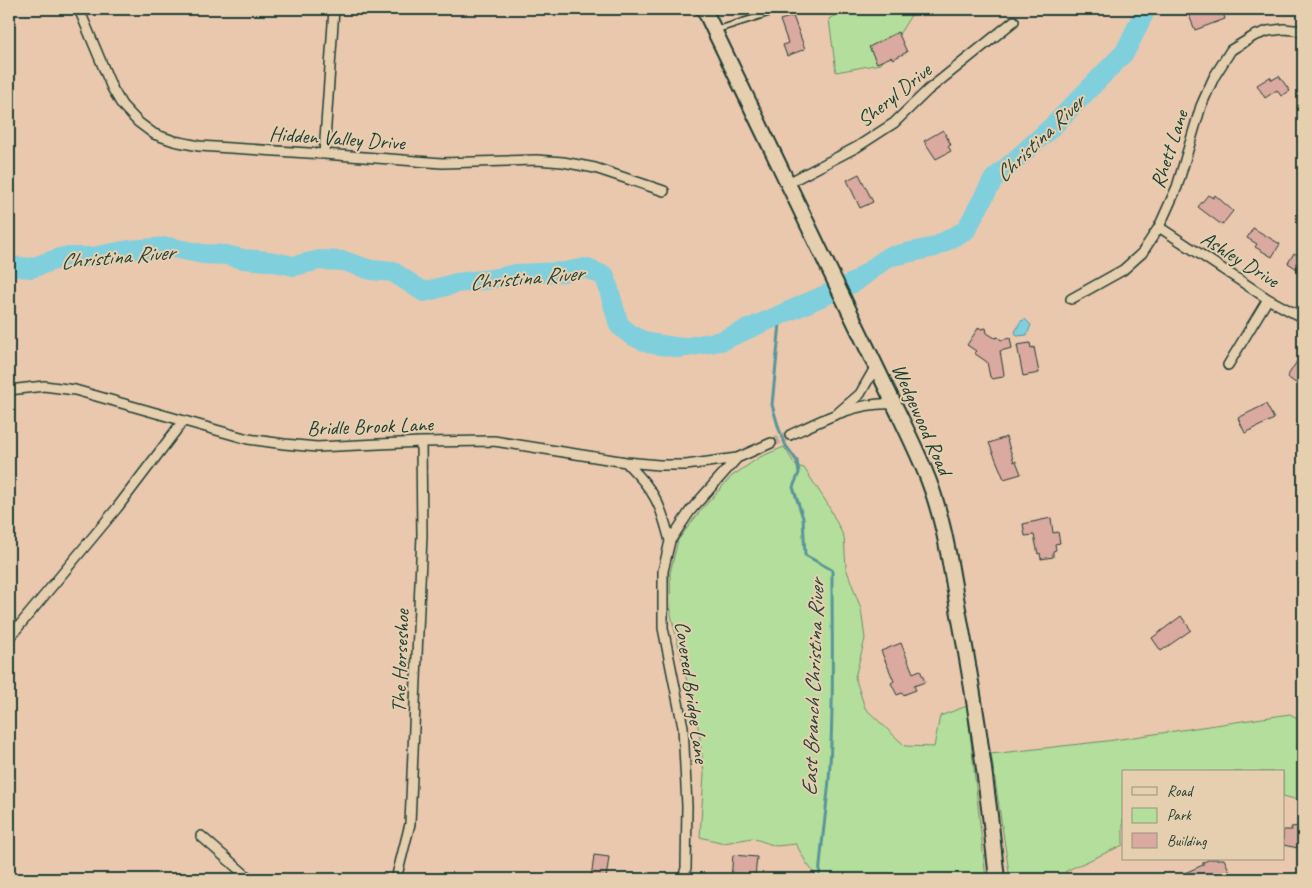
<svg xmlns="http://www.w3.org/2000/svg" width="1312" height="888" font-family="Caveat,sans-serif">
<rect width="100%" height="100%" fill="#eac8ae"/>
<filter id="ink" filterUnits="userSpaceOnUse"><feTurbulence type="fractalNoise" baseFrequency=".02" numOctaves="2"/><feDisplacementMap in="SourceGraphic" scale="10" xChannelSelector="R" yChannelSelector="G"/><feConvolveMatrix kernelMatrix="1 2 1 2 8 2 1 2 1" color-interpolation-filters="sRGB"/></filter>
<g filter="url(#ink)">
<path fill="#b4de9b" stroke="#6a8e68" d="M 846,9 L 915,9 L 880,64 L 836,72 L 829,19 Z
M 784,447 L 796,466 L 804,468 L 827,503 L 844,537 L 846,568 L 861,609 L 865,639 L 855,677 L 865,708 L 905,746 L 934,747 L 940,716 L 967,706 L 986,879 L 819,879 L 807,864 L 796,844 L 776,846 L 752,838 L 724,843 L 700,837 L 704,774 L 699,731 L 671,615 L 670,573 L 678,540 L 701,510 L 732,476 L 760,457 Z
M 1290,714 L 1303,721 L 1303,801 L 1283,796 L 1283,772 L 1123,772 L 1123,845 L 1066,871 L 1063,879 L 1010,879 L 991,754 L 1107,741 Z"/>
<path fill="#80cfdc" stroke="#599599" d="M 1025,319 L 1031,325 L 1027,335 L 1017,336 L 1015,332 L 1020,322 Z"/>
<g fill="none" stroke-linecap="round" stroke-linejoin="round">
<path stroke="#599599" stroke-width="3" d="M 781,313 L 772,405 L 779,429 L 786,446 L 797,461 L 799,473 L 793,487 L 803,518 L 805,555 L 832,570 C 832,640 834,711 829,780 C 826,813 821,846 819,879"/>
<path stroke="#80cfdc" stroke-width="20" d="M 9,266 L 31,268 L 63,257 L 92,257 L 129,250 L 168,247 L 203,254 L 226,255 L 243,259 L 269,261 L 294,266 L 320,260 L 344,261 L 371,270 L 393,272 L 424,292 L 457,283 L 491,279 L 516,274 L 564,272 L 585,268 L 605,276 L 619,325 L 631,335 L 648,343 L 681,348 L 721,341 L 855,282 L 888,257 L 935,247 L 966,230 L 993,180 L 1053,126 L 1125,52 L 1146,9"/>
</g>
<path fill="#daa9a0" stroke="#1f3d34" d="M 1198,9 L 1222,9 L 1225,19 L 1195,30 L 1188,13 Z
M 793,16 L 805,49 L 787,56 L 783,45 L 788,43 L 780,20 Z
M 898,32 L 907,52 L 893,59 L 891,57 L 877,63 L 869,47 Z
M 1279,76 L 1290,91 L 1281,96 L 1277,90 L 1265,98 L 1257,85 L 1270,77 L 1272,80 Z
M 943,130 L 951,145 L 948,146 L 951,151 L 936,159 L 924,141 Z
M 859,174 L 873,202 L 860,208 L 847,180 Z
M 1208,195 L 1213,198 L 1215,195 L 1233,211 L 1222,225 L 1198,207 Z
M 1253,228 L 1280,244 L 1272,257 L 1255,247 L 1257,244 L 1247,238 Z
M 1294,253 L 1303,259 L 1303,273 L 1288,263 Z
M 979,327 L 981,329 L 986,328 L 987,333 L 995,338 L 998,337 L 1001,340 L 1010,338 L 1012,348 L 1000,351 L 1004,374 L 1003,377 L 992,379 L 990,377 L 987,362 L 974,353 L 976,351 L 967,345 Z
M 1030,343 L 1031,348 L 1034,347 L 1039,373 L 1023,376 L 1017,345 Z
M 1303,352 L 1303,380 L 1300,386 L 1287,377 Z
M 1266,404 L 1274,419 L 1245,433 L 1238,418 Z
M 1006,437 L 1014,462 L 1016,461 L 1021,474 L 1004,479 L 989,443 Z
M 1051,518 L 1053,533 L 1058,532 L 1060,543 L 1055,544 L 1056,550 L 1053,551 L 1053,557 L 1041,559 L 1040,553 L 1038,554 L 1034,535 L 1025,536 L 1023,524 Z
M 1181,616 L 1191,630 L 1161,651 L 1152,638 Z
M 901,643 L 913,673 L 920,670 L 925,682 L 914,686 L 916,690 L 903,695 L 902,693 L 897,695 L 891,683 L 894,681 L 881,651 Z
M 1300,826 L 1300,828 L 1303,828 L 1303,849 L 1283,845 L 1283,830 L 1292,830 L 1291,827 Z
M 594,855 L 609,857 L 606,879 L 591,879 Z
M 733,855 L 757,857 L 755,877 L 751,876 L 751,879 L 731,879 Z
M 1211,859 L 1224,859 L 1232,876 L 1224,879 L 1171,879 L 1203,865 L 1203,862 Z"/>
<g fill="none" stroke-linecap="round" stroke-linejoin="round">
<path stroke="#c1ac96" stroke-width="9" stroke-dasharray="9 4.5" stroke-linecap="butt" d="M 771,443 L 790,435"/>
<g stroke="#1f3d34" stroke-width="8">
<path id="lane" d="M 716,30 L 782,9"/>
</g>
<g stroke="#1f3d34" stroke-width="12">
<path id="street" d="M 79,9 L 112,88 L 122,105 L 138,122 L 154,134 L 174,141 L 199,146 L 324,154 L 442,163 L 536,160 L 563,162 L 595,168 L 664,191
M 324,154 L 334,9
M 788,183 L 857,147 L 894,123 L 928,90 L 1014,21
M 1159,227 L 1268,299 L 1303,318
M 1071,299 L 1123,270 L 1142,253 L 1159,227 L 1177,187 L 1201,106 L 1214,77 L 1231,50 L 1254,36 L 1268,31 L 1284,29 L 1303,31
M 1228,365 L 1268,299
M 9,390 L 44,386 L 75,390 L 248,439 L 284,444 L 317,447 L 421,442 L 494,441 L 626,462 L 659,465 L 686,465 L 737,458
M 839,412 L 860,394 L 876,366
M 790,435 C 822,420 857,401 894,404
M 626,462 C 633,470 641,477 647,486 C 660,502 665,522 670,541
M 9,638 L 117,508 L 183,421
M 201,836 L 250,879
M 396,879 L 410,824 L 422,535 L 421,442
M 683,879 L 686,868 L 687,806 L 683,727 L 663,628 L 663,571 L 670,541 L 690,511 L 737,458 L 771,443"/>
</g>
<g stroke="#1f3d34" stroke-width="18">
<path id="secondary" d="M 704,9 L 894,404 C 904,425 915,447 924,469 C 943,513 950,562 958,609 C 975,698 988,789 997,879"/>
</g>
<use href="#lane" stroke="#e6cfae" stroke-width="4.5"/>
<use href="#street" stroke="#e6cfae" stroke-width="9"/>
<use href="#secondary" stroke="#e6cfae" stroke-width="14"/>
</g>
</g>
<g text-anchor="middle" stroke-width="4" stroke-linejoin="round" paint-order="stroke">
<g font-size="21" fill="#1f3d34" stroke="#e6cfae">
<text transform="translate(894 95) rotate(-39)" y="7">Sheryl Drive</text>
<text transform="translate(337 138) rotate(4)" y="7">Hidden Valley Drive</text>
<text transform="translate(1169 149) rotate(-72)" y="7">Rhett Lane</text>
<text transform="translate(1240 259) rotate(32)" y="7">Ashley Drive</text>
<text transform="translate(922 419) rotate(66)" y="7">Wedgewood Road</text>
<text transform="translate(370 426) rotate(-2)" y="7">Bridle Brook Lane</text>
<text transform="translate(400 661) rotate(-88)" y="7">The Horseshoe</text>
<text transform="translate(692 692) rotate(82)" y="7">Covered Bridge Lane</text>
</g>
<g font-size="22" font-style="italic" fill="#24443c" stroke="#e6cfae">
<text transform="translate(1039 138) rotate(-44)" y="8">Christina River</text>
<text transform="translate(117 256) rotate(-5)" y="8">Christina River</text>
<text transform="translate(526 277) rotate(-5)" y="8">Christina River</text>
<text transform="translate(812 688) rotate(-88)" y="8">East Branch Christina River</text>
</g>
</g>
<rect width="1312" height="888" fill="none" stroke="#e6cfae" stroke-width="30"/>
<rect x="15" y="15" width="1282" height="858" fill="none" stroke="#1f3d34" stroke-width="2" filter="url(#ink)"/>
<rect x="1122" y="770" width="162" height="90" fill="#e6cfae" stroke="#96957d"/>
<rect x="1132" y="787" width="25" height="8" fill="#e6cfae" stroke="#96957d"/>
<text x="1167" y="796" font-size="15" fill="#1f3d34">Road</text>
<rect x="1132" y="808" width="25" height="15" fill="#b4de9b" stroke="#96957d"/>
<text x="1167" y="820" font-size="15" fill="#1f3d34">Park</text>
<rect x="1132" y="833" width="25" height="15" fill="#daa9a0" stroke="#96957d"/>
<text x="1167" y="846" font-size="15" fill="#1f3d34">Building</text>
</svg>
